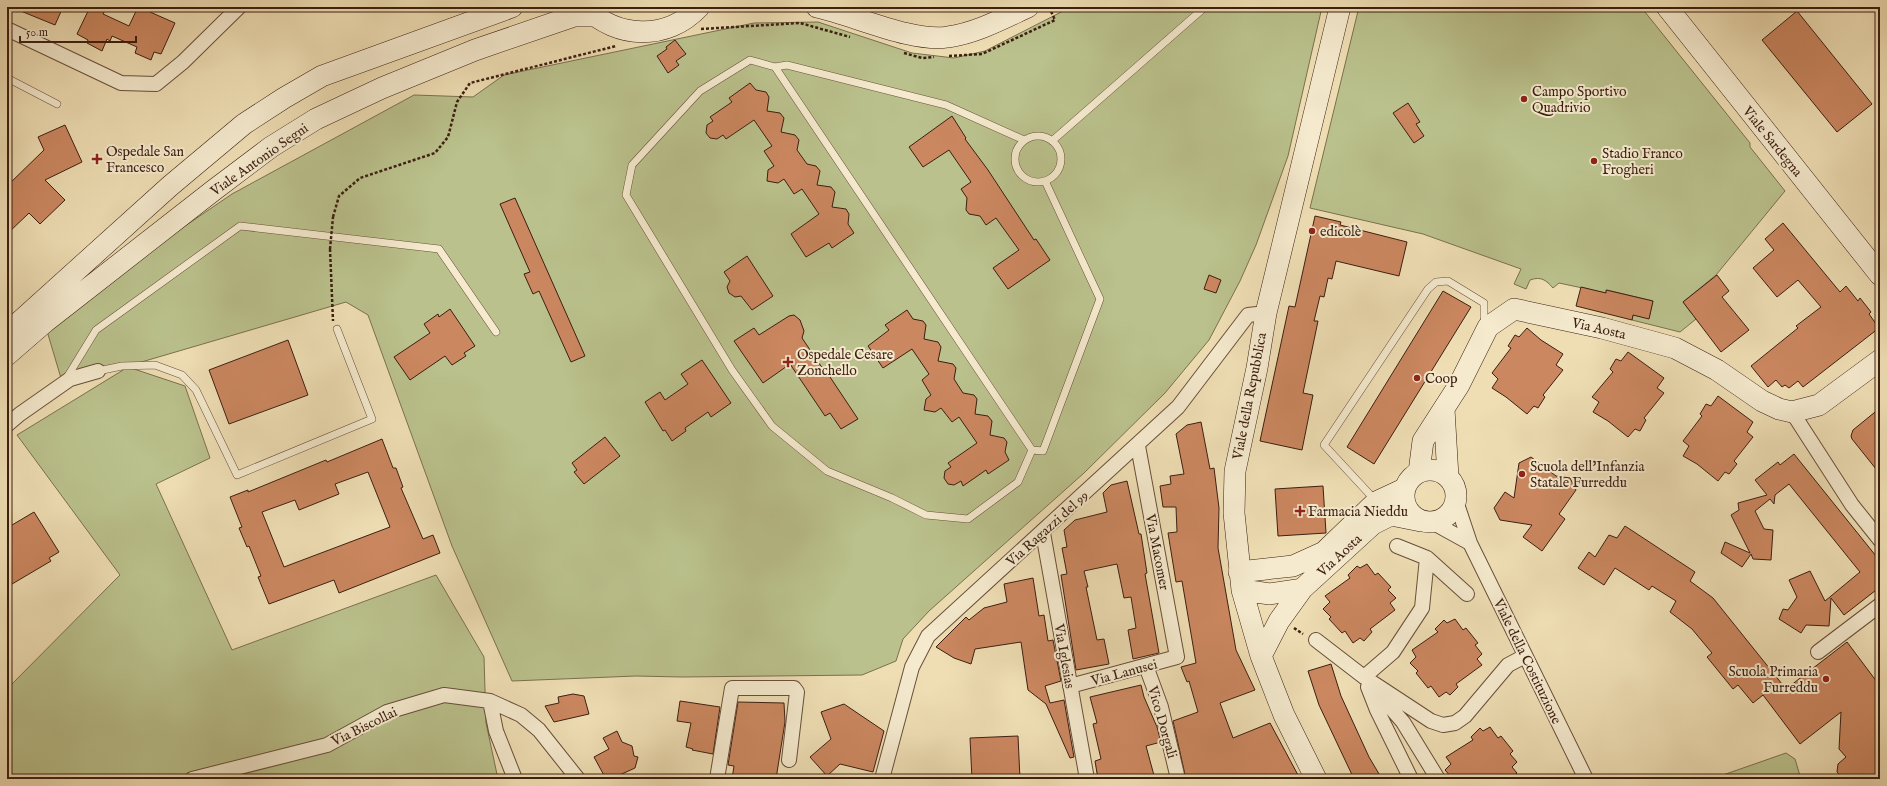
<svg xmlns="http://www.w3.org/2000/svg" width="1887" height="786" font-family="'IM FELL English',serif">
<rect width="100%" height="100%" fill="#efdeb4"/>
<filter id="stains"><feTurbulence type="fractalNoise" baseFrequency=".005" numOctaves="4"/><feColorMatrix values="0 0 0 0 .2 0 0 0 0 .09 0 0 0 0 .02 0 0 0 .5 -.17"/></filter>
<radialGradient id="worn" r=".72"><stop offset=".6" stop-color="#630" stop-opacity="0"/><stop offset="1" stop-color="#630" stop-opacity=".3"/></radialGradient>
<path fill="#bac18c" stroke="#7b704e" d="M 1071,7 L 1322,7 L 1288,156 L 1256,245 L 1240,281 L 1209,340 L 1165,393 L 1084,473 L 929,611 L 903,639 L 896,661 L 862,675 L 682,677 L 636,676 L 512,681 L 452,546 L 368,315 L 346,302 L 63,385 L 47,331 L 94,288 L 232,194 L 414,95 L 473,97 L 504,75 L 754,23 L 818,22 L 912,53 L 954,58 L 985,51 Z
M 1359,7 L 1641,7 L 1750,143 L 1750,147 L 1785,191 L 1716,275 L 1683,302 L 1692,314 L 1698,310 L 1701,315 L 1680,332 L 1632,320 L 1633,315 L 1649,318 L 1653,301 L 1607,290 L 1606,293 L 1559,283 L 1553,288 C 1546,280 1541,276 1530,280 L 1526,289 L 1514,284 L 1521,269 L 1423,234 L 1310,208 Z
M 128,367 L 185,386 L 210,458 L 156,484 L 232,650 L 436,575 L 484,657 L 486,723 L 498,779 L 7,779 L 7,689 L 120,575 L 17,435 Z
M 1786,753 L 1795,759 L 1801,779 L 1725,779 L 1723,775 Z"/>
<path fill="#cb8760" stroke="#3c1e11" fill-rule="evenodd" d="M 11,7 L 63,7 L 55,25 Z
M 90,7 L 107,7 L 103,14 L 129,26 L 138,7 L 152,7 L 150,12 L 175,23 L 161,54 L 154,52 L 151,60 L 135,53 L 137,47 L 112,36 L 110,41 L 107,39 L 102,51 L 87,43 L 88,40 L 77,34 Z
M 1797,11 L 1872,104 L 1837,132 L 1762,40 Z
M 675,40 L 686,54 L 676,61 L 679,65 L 668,73 L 657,56 L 667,49 L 666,47 Z
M 750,83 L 756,90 L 766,92 L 769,97 L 767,111 L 780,113 L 784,118 L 781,132 L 795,135 L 799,140 L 797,150 L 807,164 L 816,166 L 820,171 L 817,185 L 831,187 L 835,192 L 832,207 L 846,209 L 849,214 L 848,224 L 854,233 L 832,248 L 829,243 L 806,257 L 791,234 L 819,214 L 802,189 L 794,194 L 784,179 L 778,183 L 767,181 L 768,170 L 774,166 L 764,151 L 772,146 L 754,120 L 726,139 L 723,135 L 717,139 L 710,138 L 706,133 L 707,125 L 713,121 L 710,117 L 732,102 L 729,98 Z
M 1408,103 L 1420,122 L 1416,124 L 1424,136 L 1414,143 L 1393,113 Z
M 952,116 L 966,138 L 965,139 L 988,170 L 1034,240 L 1036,239 L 1050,260 L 1008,289 L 993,268 L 1019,250 L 996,218 L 986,225 L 980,216 L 969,214 L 966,210 L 967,198 L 961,189 L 971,182 L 949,150 L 923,167 L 909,147 Z
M 65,125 L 82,162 L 45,180 L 65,200 L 40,224 L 29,213 L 7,234 L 7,186 L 44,150 L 38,137 Z
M 515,198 L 585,356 L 571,362 L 539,291 L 533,294 L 524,274 L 530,272 L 500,204 Z
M 1315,216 L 1341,222 L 1340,225 L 1407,242 L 1399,276 L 1336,261 L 1332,279 L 1328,278 L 1324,297 L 1320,296 L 1314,321 L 1318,321 L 1303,393 L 1313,395 L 1302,450 L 1260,441 L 1289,306 L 1295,307 Z
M 1783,223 L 1840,292 L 1846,286 L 1858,301 L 1860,298 L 1871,312 L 1869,314 L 1879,328 L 1803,387 L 1798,381 L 1789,388 L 1785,385 L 1782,387 L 1776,380 L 1768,387 L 1751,366 L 1798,328 L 1796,326 L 1821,307 L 1798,280 L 1777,297 L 1753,268 L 1774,250 L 1765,239 Z
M 747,256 L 773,296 L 752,310 L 741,296 L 735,297 L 729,293 L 727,287 L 730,281 L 724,272 Z
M 1209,275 L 1221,280 L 1216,293 L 1204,289 Z
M 1717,275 L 1729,291 L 1722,297 L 1749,330 L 1721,352 L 1683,302 Z
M 1581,287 L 1606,293 L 1606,290 L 1653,301 L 1649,319 L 1633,315 L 1632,320 L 1576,306 Z
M 1443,291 L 1471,307 L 1374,464 L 1347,447 Z
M 450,309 L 475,346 L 464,353 L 466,356 L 452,365 L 445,356 L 410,380 L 394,357 L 430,333 L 424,324 L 438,314 L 439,317 Z
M 907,310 L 913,319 L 923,321 L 926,325 L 924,339 L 938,342 L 941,347 L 938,361 L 953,364 L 956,368 L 954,379 L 963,393 L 974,395 L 977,399 L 975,414 L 988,416 L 992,421 L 990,435 L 1004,438 L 1007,442 L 1005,452 L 1009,460 L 988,474 L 986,470 L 963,486 L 961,481 L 954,485 L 948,484 L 944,478 L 945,471 L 951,467 L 948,463 L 977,443 L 959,417 L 952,422 L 941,408 L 935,412 L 924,410 L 926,399 L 931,395 L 922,380 L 929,374 L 912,349 L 883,368 L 868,346 L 889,330 L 885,325 Z
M 794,315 L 800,320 L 804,331 L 802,338 L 823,369 L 824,368 L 858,419 L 841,429 L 830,413 L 825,416 L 790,364 L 763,383 L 734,341 L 754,328 L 759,335 L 789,316 Z
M 1527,328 L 1541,340 L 1563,354 L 1556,365 L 1563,370 L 1543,395 L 1545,397 L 1538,408 L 1534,406 L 1527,414 L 1506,397 L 1492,388 L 1498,379 L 1492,373 L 1511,348 L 1508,346 L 1515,335 L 1519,337 Z
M 288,340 L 308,395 L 229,424 L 209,370 Z
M 1628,352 L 1664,378 L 1657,388 L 1664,393 L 1644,418 L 1646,420 L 1640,431 L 1635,429 L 1628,437 L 1608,421 L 1593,412 L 1599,402 L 1592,397 L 1613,372 L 1610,369 L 1616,359 L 1621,361 Z
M 702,360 L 731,403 L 711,417 L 708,412 L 685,428 L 686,431 L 672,441 L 665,430 L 663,431 L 645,402 L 660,392 L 665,400 L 688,384 L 681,374 Z
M 1718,396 L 1753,422 L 1747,432 L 1753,437 L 1734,461 L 1737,464 L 1729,474 L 1725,472 L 1718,481 L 1697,464 L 1683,456 L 1689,446 L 1683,441 L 1702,416 L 1700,414 L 1706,404 L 1711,406 Z
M 1880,408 L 1880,474 L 1852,439 L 1851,436 L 1853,430 Z
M 1201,422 L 1210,469 L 1214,468 L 1219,508 L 1218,548 L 1236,650 L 1255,690 L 1220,703 L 1233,738 L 1270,723 L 1298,775 L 1291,779 L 1186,779 L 1173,721 L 1198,712 L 1189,681 L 1187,682 L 1181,667 L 1196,663 L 1182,581 L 1176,582 L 1168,533 L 1177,532 L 1176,507 L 1163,507 L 1160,486 L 1171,484 L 1170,476 L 1184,474 L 1176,434 L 1187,425 Z
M 605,437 L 620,456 L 584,484 L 574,472 L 577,470 L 572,463 Z
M 382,439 L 393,468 L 396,468 L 403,487 L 401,488 L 423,539 L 433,535 L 440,553 L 339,593 L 334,580 L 269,604 L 258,577 L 261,576 L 249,546 L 247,547 L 239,528 L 242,527 L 230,497 L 248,490 L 248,492 L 326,460 L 327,462 ZM 368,472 L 390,527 L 284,567 L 262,512 L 295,500 L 299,510 L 339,494 L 335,484 Z
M 1794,454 L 1880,561 L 1880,587 L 1844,615 L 1831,598 L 1829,626 L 1806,625 L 1801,633 L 1779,619 L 1783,609 L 1788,610 L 1797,597 L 1789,580 L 1810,571 L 1825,601 L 1860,572 L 1789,484 L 1775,495 L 1774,504 L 1770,499 L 1755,511 L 1764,529 L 1773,530 L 1771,560 L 1753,559 L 1751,554 L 1742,567 L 1721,553 L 1725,542 L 1750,553 L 1731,515 L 1739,510 L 1738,503 L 1767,495 L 1755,480 L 1778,462 L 1780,465 Z
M 1531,457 L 1556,476 L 1570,478 L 1576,490 L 1559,514 L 1565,519 L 1542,551 L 1523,537 L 1532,525 L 1500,520 L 1494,508 L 1505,492 L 1514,498 L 1519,463 Z
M 1127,481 L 1139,534 L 1141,534 L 1147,573 L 1145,574 L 1159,653 L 1133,659 L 1128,630 L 1136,628 L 1131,597 L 1124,598 L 1117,564 L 1084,571 L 1088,587 L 1086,587 L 1097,640 L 1104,639 L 1109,664 L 1076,670 L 1061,575 L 1067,574 L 1062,548 L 1067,547 L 1064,530 L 1075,520 L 1107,512 L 1103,493 L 1111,485 Z
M 1323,486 L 1326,533 L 1278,536 L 1275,489 Z
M 34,512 L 59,552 L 49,558 L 51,561 L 7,587 L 7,528 Z
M 1625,526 L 1695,572 L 1690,581 L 1713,598 L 1786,689 L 1847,642 L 1880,686 L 1880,779 L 1843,779 L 1837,772 L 1838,764 L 1846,757 L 1839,749 L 1841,712 L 1800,744 L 1763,695 L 1753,703 L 1738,685 L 1733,689 L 1707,657 L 1712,653 L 1692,629 L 1670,612 L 1676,601 L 1652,586 L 1649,590 L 1615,568 L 1604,585 L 1578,568 L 1589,552 L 1595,557 L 1609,535 L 1617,538 Z
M 1367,564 L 1375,575 L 1378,573 L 1391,587 L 1388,590 L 1396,598 L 1390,603 L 1395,610 L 1370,629 L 1372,632 L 1364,641 L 1360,638 L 1353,643 L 1345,631 L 1342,633 L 1329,619 L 1331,617 L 1323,609 L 1330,602 L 1325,596 L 1350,578 L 1348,575 L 1357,566 L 1360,568 Z
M 1033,578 L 1039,616 L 1044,615 L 1048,641 L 1053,640 L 1061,681 L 1045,686 L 1050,703 L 1064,700 L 1074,757 L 1070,758 L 1046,704 L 1028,690 L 1021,642 L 975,649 L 971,664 L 954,658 L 936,647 L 966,617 L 969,620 L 984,608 L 1007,602 L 1004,584 Z
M 1455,619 L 1463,630 L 1466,628 L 1478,643 L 1475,645 L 1482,654 L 1477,659 L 1482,665 L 1456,684 L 1458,687 L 1450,695 L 1446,692 L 1439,697 L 1431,686 L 1428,688 L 1416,673 L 1418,671 L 1410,663 L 1416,657 L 1412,650 L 1438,632 L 1435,629 L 1444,620 L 1447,623 Z
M 1331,664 L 1341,696 L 1369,757 L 1382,779 L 1354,779 L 1319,705 L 1308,671 Z
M 1141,685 L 1144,697 L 1157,727 L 1161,742 L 1146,746 L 1155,779 L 1098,779 L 1095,761 L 1101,759 L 1093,724 L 1097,723 L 1090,697 Z
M 573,694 L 584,696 L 589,714 L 554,722 L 545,706 L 559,703 L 558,697 Z
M 680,701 L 720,707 L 713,754 L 692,750 L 693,749 L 686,747 L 691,723 L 677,721 Z
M 738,702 L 784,703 L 785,722 L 776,779 L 732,779 L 734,766 L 728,765 Z
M 844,704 L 884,731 L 873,772 L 840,764 L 827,776 L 810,757 L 831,739 L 821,712 Z
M 1490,727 L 1498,738 L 1501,736 L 1513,751 L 1510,754 L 1517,762 L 1512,767 L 1517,773 L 1509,779 L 1453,779 L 1445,770 L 1451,764 L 1446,757 L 1473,740 L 1471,737 L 1480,728 L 1483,731 Z
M 617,731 L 622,742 L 632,746 L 634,756 L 638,757 L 635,768 L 611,779 L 606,779 L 594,757 L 609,749 L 603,738 Z
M 1018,736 L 1020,779 L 972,779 L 970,738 Z"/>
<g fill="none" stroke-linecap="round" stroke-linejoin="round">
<g stroke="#694e3a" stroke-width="8">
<path id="lane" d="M 775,67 L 1032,450
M 7,78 L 57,104
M1015 159a23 23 0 1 1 46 0a23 23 0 1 1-46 0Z
M 1024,140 L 946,105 L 787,65 L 775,67 L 750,60 L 700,91 L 632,165 L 626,195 L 732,370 L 772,426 L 827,471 L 892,498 L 926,515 L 968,519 L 1018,482 L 1032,450
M 1052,141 L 1205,7
M 98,371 L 122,366 L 155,365 L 182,375 L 196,390 L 237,475 L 372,419 L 337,329
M 66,379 L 96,330 L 240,226 L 439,249 L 496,332
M 1032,450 L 1043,451 L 1100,299 L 1045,181
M 1375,500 L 1324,445 L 1428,289 L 1436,282 L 1448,281 L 1484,303 L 1484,317 L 1487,325"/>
</g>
<g stroke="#694e3a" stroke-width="16">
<path id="street" d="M 7,29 L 121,83 L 156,84 L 183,62 L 239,7
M 1792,412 L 1852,505 L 1880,540
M 7,425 L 20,414 L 70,379 L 98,371
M 1456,501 L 1470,543 L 1586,779
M 1432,522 L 1470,543
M 1043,533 L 1087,779
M 1397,546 L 1427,558 L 1467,594
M 1316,640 L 1364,677 L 1431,721 L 1443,725 L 1455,723 L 1465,716 L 1508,665 L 1525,656
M 1818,652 L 1880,605
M 1146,666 L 1161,707 L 1178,779
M 1364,677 L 1393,652 L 1422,608 L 1427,558
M 1070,686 L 1177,657 L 1138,446
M 1368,687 L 1377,710 L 1411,779
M 1376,691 L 1403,722 L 1438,779
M 490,701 L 496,731 L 515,779
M 192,779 L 327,745 L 387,712 L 444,695 L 490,701 L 521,715 L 539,730 L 578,779
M 717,779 L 732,688 L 794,688 L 797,692 L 789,760
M 882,779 L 912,667 L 928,636 L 1178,407 L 1248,315 L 1266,313"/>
</g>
<g stroke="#3c1e11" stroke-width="22">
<path id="secondary" d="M 585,7 C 617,39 667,41 699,7
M 817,7 C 854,15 913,43 948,37 C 976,33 1002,19 1028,7
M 1667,7 L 1880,275
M 7,333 L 170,186 L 244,124 L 284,98 L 322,76 L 512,7
M 7,355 L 45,322 L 214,190 L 271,147 L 316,119 L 382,88 L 475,50 L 574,16 L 594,16
M 1444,409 L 1448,477
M1404 496a26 26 0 1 1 52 0a26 26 0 1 1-52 0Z
M 1419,472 L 1423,441 L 1459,385 L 1488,327 L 1514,309 L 1602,328 L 1675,348 L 1717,370 L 1762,401 L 1779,409 L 1792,412 L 1819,405 L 1880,360
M 1239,572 L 1293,566 L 1324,552 L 1376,502 L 1404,489
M 1242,590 L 1270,594 L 1302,589
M 1261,656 L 1279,621 L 1302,589 L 1373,524 L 1391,515 L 1421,521
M 1316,779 L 1284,715 L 1261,656 L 1242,590 L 1234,513 L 1235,471 L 1257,368 L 1266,313 L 1340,7"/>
</g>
<path stroke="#3c1e11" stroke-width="2.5" stroke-dasharray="3 2" stroke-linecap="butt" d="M 701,29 L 800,23 L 850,37
M 904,53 L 922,58 L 934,57
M 949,56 L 982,54 L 1055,20 L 1049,7
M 333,217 L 339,196 L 360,178 L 435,153 L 448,137 L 457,102 L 470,83 L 616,46
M 330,249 L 333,321
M 1294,628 L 1303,634"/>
<use href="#lane" stroke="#f5eace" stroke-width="7"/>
<use href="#street" stroke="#f5eace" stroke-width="14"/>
<use href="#secondary" stroke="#f5eace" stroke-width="21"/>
<path stroke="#3c1e11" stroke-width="2.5" stroke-dasharray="3 2" stroke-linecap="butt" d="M 330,249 L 333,217"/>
</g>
<g fill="#8f2418" stroke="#f5eace" stroke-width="1.5">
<circle cx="1524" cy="99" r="4"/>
<path d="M95 153h4v4h4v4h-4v4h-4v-4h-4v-4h4z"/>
<circle cx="1594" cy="161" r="4"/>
<circle cx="1312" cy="231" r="4"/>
<path d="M786 356h4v4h4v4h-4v4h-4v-4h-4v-4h4z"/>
<circle cx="1417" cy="378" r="4"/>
<circle cx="1522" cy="474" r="4"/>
<path d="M1298 505h4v4h4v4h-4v4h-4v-4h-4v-4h4z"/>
<circle cx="1826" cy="679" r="4"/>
</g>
<g text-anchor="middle" stroke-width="4" stroke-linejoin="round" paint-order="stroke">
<g font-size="14" fill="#3c1e11" stroke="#f5eace" text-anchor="start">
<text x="1532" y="96">Campo Sportivo<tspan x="1532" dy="16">Quadrivio</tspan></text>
<text x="106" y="156">Ospedale San<tspan x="106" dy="16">Francesco</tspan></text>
<text x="1602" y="158">Stadio Franco<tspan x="1602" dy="16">Frogheri</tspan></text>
<text x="1320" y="236">edicolè</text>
<text x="797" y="359">Ospedale Cesare<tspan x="797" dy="16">Zonchello</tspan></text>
<text x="1425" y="383">Coop</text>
<text x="1530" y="471">Scuola dell'Infanzia<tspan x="1530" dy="16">Statale Furreddu</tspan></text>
<text x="1308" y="516">Farmacia Nieddu</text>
<text x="1818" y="676" text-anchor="end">Scuola Primaria<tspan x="1818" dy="16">Furreddu</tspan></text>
</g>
<g font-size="14" fill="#3c1e11" stroke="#f5eace">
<text transform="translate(1773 141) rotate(51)" y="5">Viale Sardegna</text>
<text transform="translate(259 159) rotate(-35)" y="5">Viale Antonio Segni</text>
<text transform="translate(1599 328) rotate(13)" y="5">Via Aosta</text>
<text transform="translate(1249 396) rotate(-79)" y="5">Viale della Repubblica</text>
<text transform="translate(1047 528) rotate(-42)" y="5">Via Ragazzi del 99</text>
<text transform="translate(1158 552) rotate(79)" y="5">Via Macomer</text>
<text transform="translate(1339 555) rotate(-43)" y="5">Via Aosta</text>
<text transform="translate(1065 656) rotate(80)" y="5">Via Iglesias</text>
<text transform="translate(1528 661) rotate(64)" y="5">Viale della Costituzione</text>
<text transform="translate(1124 672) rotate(-15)" y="5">Via Lanusei</text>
<text transform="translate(1163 722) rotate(74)" y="5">Vico Dorgali</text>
<text transform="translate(364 726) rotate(-26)" y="5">Via Biscollai</text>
</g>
</g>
<rect width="1887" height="786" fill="none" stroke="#efdeb4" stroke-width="24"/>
<rect x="8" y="8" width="1871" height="770" fill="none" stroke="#3c1e11" stroke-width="2"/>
<rect x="12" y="12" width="1863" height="762" fill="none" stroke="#3c1e11"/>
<path d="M20 36v6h116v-6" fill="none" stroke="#3c1e11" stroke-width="2"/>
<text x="26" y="36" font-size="12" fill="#3c1e11" stroke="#f5eace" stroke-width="3" paint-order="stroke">50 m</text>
<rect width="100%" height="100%" filter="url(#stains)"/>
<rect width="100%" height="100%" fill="url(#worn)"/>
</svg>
